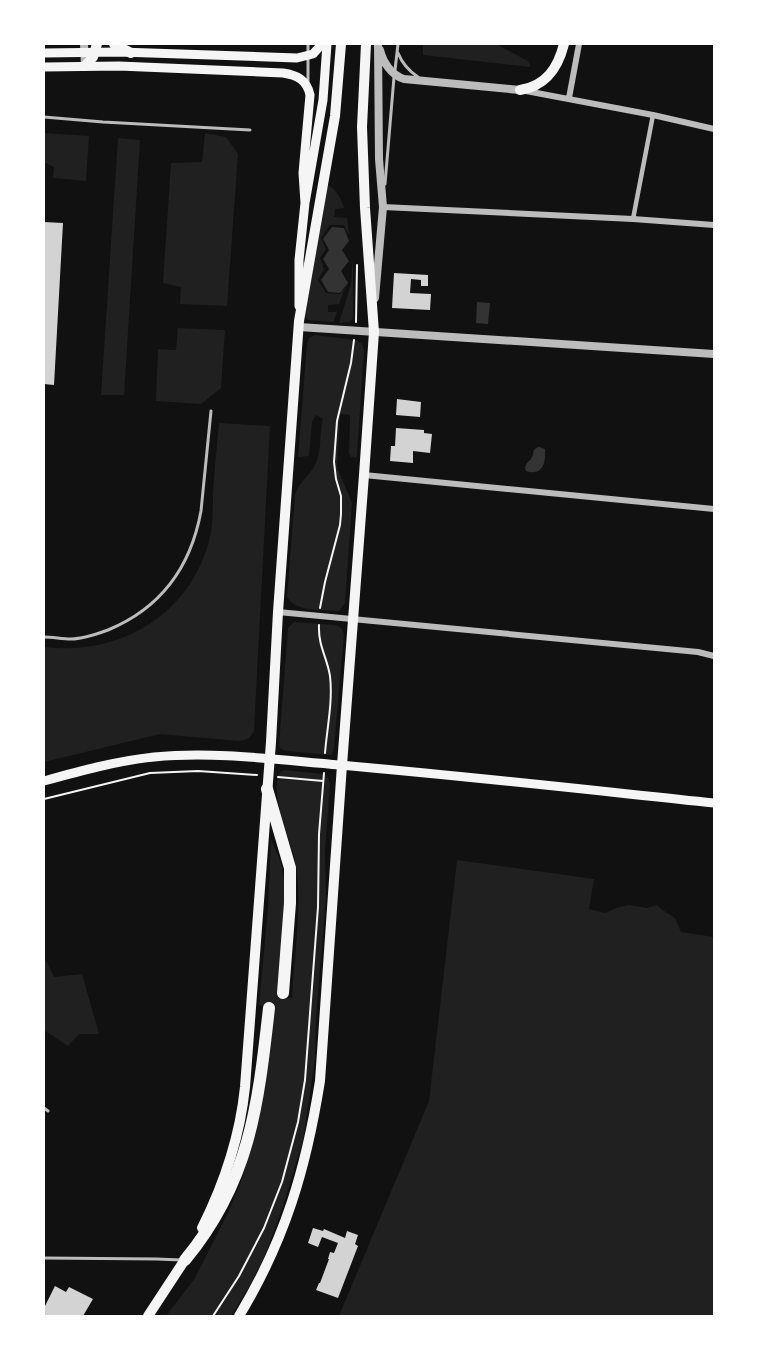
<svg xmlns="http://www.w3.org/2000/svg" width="758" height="1360" font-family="Jost,sans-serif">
<rect width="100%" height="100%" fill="#111"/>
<path fill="#202020" d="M 423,44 L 496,44 L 528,61 L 530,65 L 530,67 L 423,55 Z
M 44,133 L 89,136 L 86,181 L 53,178 L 54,167 L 44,162 Z
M 205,133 L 226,137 L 238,154 L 227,306 L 180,304 L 181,287 L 163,283 L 171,163 L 202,162 Z
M 118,138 L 140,140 L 124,395 L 101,395 Z
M 327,185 C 336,188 342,200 344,208 L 335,209 L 334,217 L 347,218 L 349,235 L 344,225 L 330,225 L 321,238 L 326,249 L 320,258 L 324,269 L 318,280 L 326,293 L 340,294 L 345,288 L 339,304 L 328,305 L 328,312 L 337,312 L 333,322 L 308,320 L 305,315 Z
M 353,258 L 353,319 L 349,322 L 339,323 L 351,284 Z
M 178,328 L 225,330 L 221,388 L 201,404 L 156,401 L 158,349 L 176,350 Z
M 315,335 L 356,340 L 362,344 L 364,350 L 357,455 L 356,458 L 351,457 L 349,454 L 350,415 L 340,414 L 337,467 L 352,503 L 345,603 L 339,611 L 335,611 C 319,609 296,612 287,597 L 295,495 C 299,481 311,475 316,463 C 322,449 319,433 323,419 L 316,415 L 312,422 L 309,456 L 298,457 L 307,343 L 309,338 Z
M 219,423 L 270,426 L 254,730 C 251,738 247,740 239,741 L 160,734 L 44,762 L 44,647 C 119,656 189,616 209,541 C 213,526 213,511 213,495 C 214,471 217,447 219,423 Z
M 294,622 L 334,625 C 340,626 342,628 344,634 L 334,748 L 332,754 L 329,755 L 286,751 L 280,748 L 279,745 L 288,628 Z
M 284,770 L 323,774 L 327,776 L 330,783 L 325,851 L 326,897 L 316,1017 L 315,1058 L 303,1140 L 283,1206 L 264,1258 L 250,1285 L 231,1316 L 166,1316 L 195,1278 L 228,1213 L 242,1179 L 254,1139 L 265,1088 L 274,1008 L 259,1005 L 268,908 L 271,839 C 275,849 280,858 282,869 C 290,907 281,959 278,998 L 292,998 C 294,957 304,895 294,856 C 290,840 264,779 284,770 Z
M 457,860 L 594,879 L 589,909 L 605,913 L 616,908 L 629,905 L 647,908 L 657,905 L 661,909 L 675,918 L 681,932 L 714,937 L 714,1316 L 339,1316 L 429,1101 Z
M 44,961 L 47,962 L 54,977 L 82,974 L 99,1034 L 79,1034 L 68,1046 L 44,1030 Z"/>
<path fill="#333" d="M 332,227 L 344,228 L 349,241 L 342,250 L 349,261 L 341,271 L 348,283 L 340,293 L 328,292 L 321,280 L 329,269 L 323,259 L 329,250 L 323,239 Z
M 477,302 L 490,303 L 488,324 L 476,323 Z
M 539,447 L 545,449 C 546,462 543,477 526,471 L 525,468 C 526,463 528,462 531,459 C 535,453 531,449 539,447 Z"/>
<path fill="#d3d3d3" d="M 44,222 L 63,223 L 54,385 L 44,384 Z
M 394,273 L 428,275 L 428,286 L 421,286 L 421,280 L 411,279 L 410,293 L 431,294 L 430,310 L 392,308 Z
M 397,399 L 421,402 L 420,417 L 396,415 Z
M 396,428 L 424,430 L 424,433 L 432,434 L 430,453 L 413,451 L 413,463 L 390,461 L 391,446 L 395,446 Z
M 313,1228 L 323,1231 L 324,1229 L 345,1238 L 347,1231 L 358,1235 L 355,1244 L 358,1246 L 338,1298 L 316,1290 L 319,1283 L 320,1283 L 329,1259 L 328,1259 L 330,1252 L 334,1253 L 338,1243 L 322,1237 L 318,1247 L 308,1243 Z
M 55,1286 L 66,1292 L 69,1287 L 93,1299 L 83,1316 L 44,1316 L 44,1308 Z"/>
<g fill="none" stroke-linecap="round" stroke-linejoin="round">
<path stroke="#f5f5f5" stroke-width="2" d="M 356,322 L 357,265
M 320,608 L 325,582 L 340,525 L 341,514 L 341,496 L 336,479 L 334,462 L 337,421 L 351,363 L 354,340
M 319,625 C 318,646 327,657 330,676 C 333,701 327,728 325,753
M 278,777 L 323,781
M 44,799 L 150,773 L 198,771 L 257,775
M 213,1316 L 239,1276 L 264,1228 L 282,1182 L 298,1122 L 305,1080 L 318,907 L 319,834 L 324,773"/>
<path stroke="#bcbcbc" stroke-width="3" d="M 398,53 C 402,63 409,71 418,77
M 395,70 L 398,44
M 308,84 L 308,44
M 44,117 L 103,122 L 250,130
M 385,184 L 394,77
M 44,637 C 53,637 62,639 71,639 C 83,639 97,634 108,630 C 161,608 191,566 201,511 L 211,411
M 44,1108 L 48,1111
M 44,1258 L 157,1259 L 181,1260"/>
<path stroke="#bcbcbc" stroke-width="4.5" d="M 633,219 L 653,115"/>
<path stroke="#bcbcbc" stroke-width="6" d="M 526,91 L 653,115 L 714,129
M 569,98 L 579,44
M 383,207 L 633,219 L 714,225
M 364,475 L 714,509
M 278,612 L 698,652 L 714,656"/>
<path stroke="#bcbcbc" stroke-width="8" d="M 84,44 L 85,66
M 380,50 C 383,62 391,75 404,79 L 520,90
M 375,298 L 383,207 L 379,159 L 378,44
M 299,327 L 714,354"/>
<path stroke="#f5f5f5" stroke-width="9" d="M 44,53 L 120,52 L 297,58 L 313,54 L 322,44
M 44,67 L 119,66 L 283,73 C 297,75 307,80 310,95 L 303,173 L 305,203
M 299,306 L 299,260 L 305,203 L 323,100 L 327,44
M 44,781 C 80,771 116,761 154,757 C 216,751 278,760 340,765 C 465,776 590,790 714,803"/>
<path stroke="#f5f5f5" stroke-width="10" d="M 114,44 L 131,53
M 85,66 L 93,57 L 97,44
M 520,90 C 546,86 558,68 564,44
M 202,1228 C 224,1184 240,1136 245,1087 L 271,742 L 278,612 L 299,321 L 335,116 L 341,44
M 148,1316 L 188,1255
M 239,1316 C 285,1240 306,1169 320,1081 L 342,765 L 364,475 L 374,332 L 365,208 L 362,127 L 366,44"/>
<path stroke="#f5f5f5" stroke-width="12" d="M 267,789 L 290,868 L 290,903 L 283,993
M 185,1260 C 250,1181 258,1106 269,1008"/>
</g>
<rect width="758" height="1360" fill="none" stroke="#ffffff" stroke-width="90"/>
</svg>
